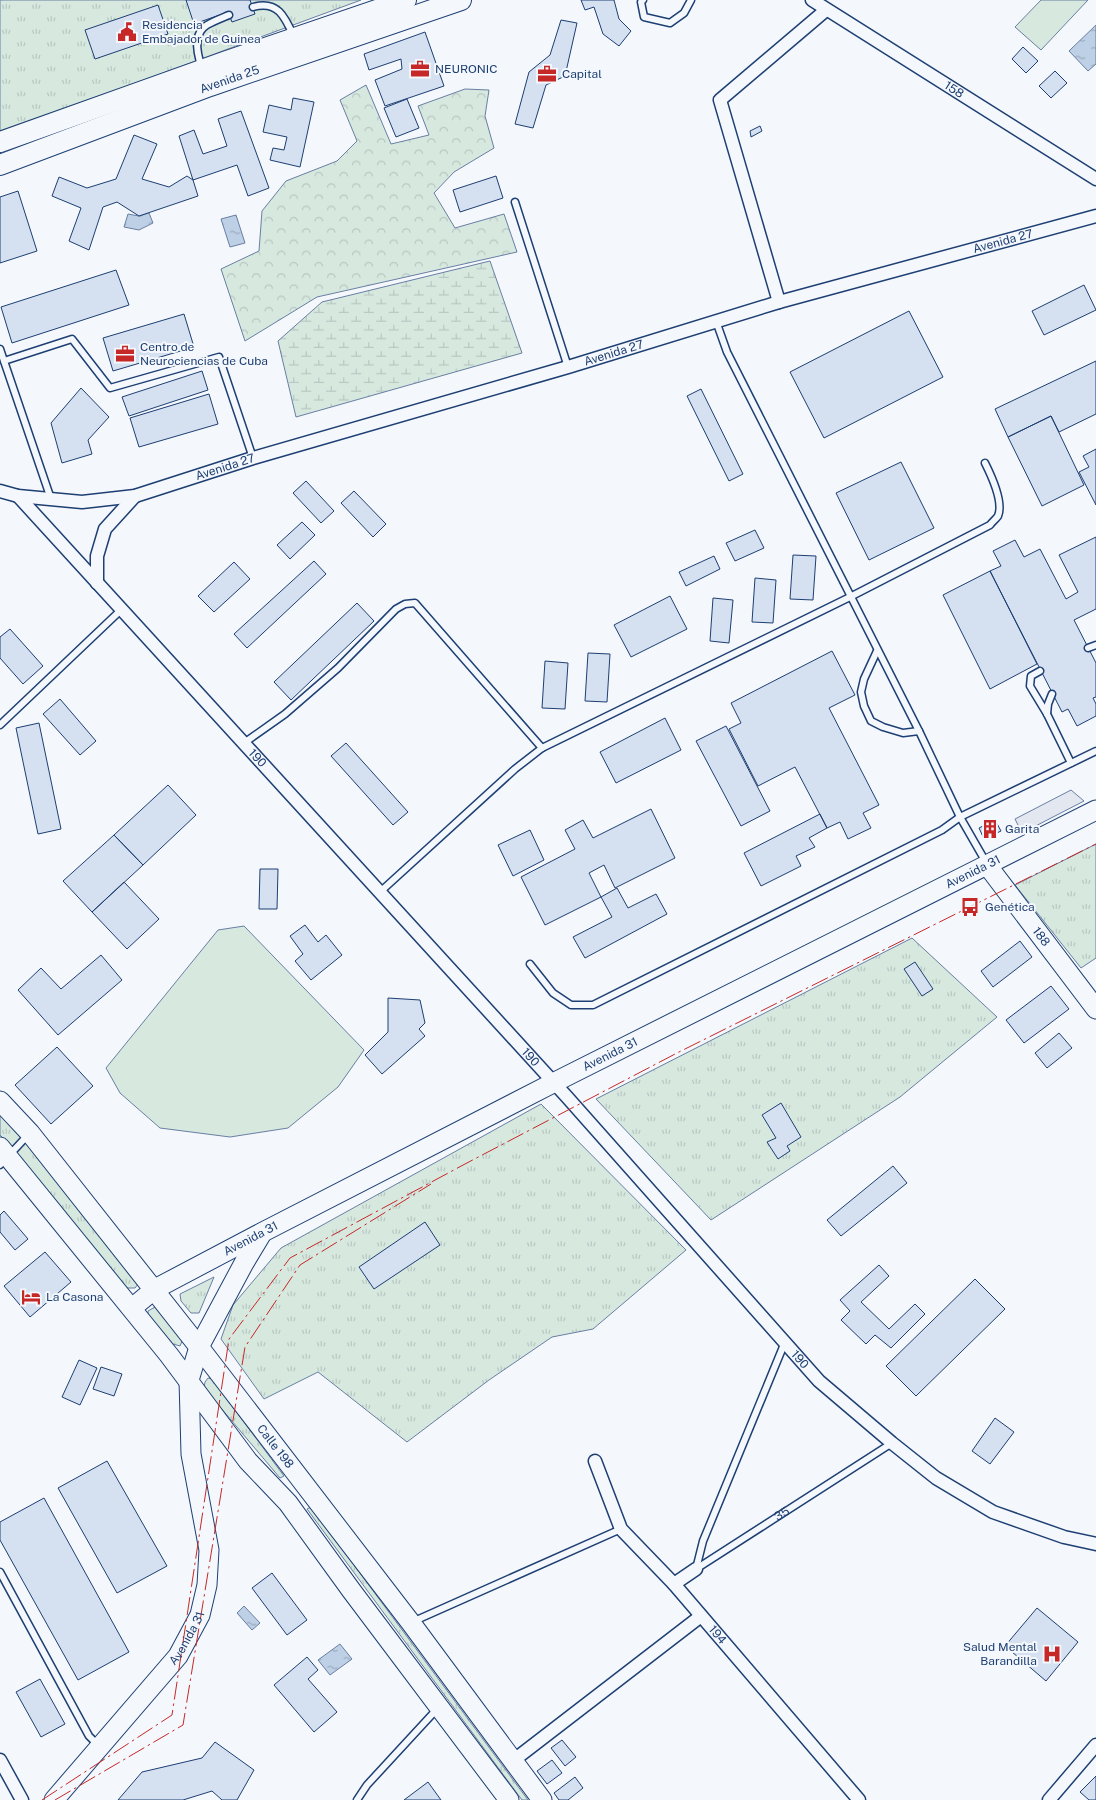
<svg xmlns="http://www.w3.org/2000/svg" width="1096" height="1800" font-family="'Public Sans',sans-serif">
<defs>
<pattern id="grass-tufts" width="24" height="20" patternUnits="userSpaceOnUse" patternTransform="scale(1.25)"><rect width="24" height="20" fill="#d7e8df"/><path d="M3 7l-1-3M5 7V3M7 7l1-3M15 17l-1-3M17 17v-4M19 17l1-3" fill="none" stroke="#b8c8c3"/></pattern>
<pattern id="forest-crowns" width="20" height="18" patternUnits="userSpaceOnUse" patternTransform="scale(1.25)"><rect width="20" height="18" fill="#d7e8df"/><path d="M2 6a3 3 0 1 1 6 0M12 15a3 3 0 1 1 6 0" fill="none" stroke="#b8c8c3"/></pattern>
<pattern id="wetland-marsh" width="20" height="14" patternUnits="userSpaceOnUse" patternTransform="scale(1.25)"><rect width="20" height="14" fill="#d7e8df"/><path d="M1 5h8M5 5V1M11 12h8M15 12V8" fill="none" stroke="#b8c8c3"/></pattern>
<pattern id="water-ripples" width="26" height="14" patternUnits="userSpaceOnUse" patternTransform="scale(1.25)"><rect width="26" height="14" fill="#bed0e5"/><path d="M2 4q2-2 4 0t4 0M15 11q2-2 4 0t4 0" fill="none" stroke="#9aaabe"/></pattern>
</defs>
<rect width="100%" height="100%" fill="#f4f7fb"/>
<path fill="url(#grass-tufts)" stroke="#687fa3" d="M 0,0 L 361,0 L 0,133 Z
M 1096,844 L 1096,958 L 1081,968 L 1015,885 Z
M 912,938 L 997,1017 L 900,1097 L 711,1220 L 596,1099 Z
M 541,1104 L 686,1250 L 593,1329 L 552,1337 L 489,1380 L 407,1442 L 318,1372 L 264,1399 L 221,1339 L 233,1305 L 281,1248 Z
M 0,1114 L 26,1141 L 138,1284 L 135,1288 L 126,1288 L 14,1150 L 0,1135 Z
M 214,1277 L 199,1313 L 191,1313 L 181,1301 L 180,1294 Z
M 155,1307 L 160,1309 L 183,1339 L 180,1346 L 173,1344 L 148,1315 L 148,1311 Z
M 208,1378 L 212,1379 L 284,1476 L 280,1478 L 204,1388 L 205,1382 Z
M 311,1507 L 528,1800 L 522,1800 L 307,1509 Z"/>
<path fill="url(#forest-crowns)" stroke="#687fa3" d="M 366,85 L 391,144 L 429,135 L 418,106 L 465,89 L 489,90 L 485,116 L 494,148 L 454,172 L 434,193 L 455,228 L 504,214 L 517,252 L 317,297 L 245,341 L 221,269 L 259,251 L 262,211 L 286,181 L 337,161 L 357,141 L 340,100 Z"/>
<path fill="url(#wetland-marsh)" stroke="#687fa3" d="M 490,261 L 522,353 L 296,417 L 278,341 L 322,302 Z"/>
<path fill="#d7e8df" stroke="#687fa3" d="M 1041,0 L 1088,0 L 1041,50 L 1015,27 Z
M 244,926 L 364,1050 L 338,1087 L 288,1128 L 230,1137 L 160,1128 L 120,1093 L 106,1068 L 218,930 Z"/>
<path fill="#e3e8f0" stroke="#687fa3" d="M 1071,790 L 1084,801 L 1022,833 L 1015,819 Z"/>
<path fill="url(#water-ripples)" stroke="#687fa3" d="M 1096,25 L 1096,64 L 1088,71 L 1069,51 Z
M 149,213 L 153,223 L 139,230 L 124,227 L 128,214 L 139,216 Z
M 236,215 L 245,243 L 230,247 L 221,219 Z
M 244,1606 L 260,1623 L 252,1630 L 237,1613 Z
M 340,1644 L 352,1659 L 330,1675 L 318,1660 Z"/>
<path fill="#d5e0f0" stroke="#1d3f73" d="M 186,0 L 250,0 L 255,14 L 232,22 L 228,12 L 194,24 Z
M 581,0 L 614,0 L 619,19 L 631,31 L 619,46 L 603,34 L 594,7 L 585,10 Z
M 158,5 L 168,34 L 95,59 L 85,30 Z
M 561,20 L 577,23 L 565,76 L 546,85 L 533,128 L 515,124 L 529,72 L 550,55 Z
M 425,32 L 444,86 L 385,106 L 375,80 L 402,69 L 401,59 L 369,70 L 364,54 Z
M 1023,47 L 1038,61 L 1026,73 L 1012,59 Z
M 1055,71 L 1067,83 L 1051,98 L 1039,86 Z
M 293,98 L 314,102 L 300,167 L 270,160 L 273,148 L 284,150 L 287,137 L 263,132 L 269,105 L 291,110 Z
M 407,99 L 419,128 L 396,137 L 384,108 Z
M 241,111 L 269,188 L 248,196 L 237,165 L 193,180 L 179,136 L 194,130 L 203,154 L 227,146 L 218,119 Z
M 760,126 L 762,131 L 751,137 L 750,131 Z
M 134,135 L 157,144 L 142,179 L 169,187 L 187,176 L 193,180 L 198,196 L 139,216 L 117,202 L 103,207 L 89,250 L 69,241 L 81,208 L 52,196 L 59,177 L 87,188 L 116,179 Z
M 496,176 L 503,198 L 460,212 L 453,190 Z
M 18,191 L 37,251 L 0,263 L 0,197 Z
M 116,270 L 129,305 L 12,343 L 1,307 Z
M 1084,285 L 1096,310 L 1044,335 L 1032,311 Z
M 909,311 L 943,377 L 824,438 L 790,372 Z
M 184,314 L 194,347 L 113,371 L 103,338 Z
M 1096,361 L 1096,414 L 1059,432 L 1051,416 L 1008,437 L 995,409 Z
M 202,371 L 208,390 L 129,416 L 122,397 Z
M 81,388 L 109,417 L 88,440 L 92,454 L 62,463 L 51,423 Z
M 701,389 L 743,474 L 729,481 L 687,396 Z
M 209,394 L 218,424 L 139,447 L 130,418 Z
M 1051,416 L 1084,485 L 1042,506 L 1008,437 Z
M 1096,449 L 1096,505 L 1079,472 L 1089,467 L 1083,456 Z
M 901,462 L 934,528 L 869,560 L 836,493 Z
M 306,481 L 334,511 L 321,523 L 293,493 Z
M 354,491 L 386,524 L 373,537 L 341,503 Z
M 302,522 L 315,535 L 290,559 L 277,545 Z
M 755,530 L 764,548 L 735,561 L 726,543 Z
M 1096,537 L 1096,609 L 1074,620 L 1096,663 L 1096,697 L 1093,698 L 1096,704 L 1096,716 L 1077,726 L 1068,709 L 1062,712 L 990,571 L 1001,566 L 993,551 L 1015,540 L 1024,557 L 1040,549 L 1066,599 L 1078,592 L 1059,555 Z
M 793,555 L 816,556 L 813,600 L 790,599 Z
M 714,556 L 720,569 L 686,586 L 679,572 Z
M 314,561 L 326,574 L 247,648 L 234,634 Z
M 234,562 L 250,579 L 214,612 L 198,596 Z
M 990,571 L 1037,664 L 990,689 L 943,595 Z
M 755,578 L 776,580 L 773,623 L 752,622 Z
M 670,596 L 687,629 L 631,657 L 614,625 Z
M 713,598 L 733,600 L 729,643 L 710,641 Z
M 357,603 L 374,621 L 291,700 L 274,682 Z
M 10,629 L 43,666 L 23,684 L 0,658 L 0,637 Z
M 832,651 L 855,695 L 829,708 L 879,805 L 863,813 L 871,828 L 848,839 L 840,822 L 827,828 L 795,767 L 758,786 L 729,729 L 741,723 L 731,703 Z
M 588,653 L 610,654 L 607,702 L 585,701 Z
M 545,661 L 568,663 L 565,709 L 542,708 Z
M 60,699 L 96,741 L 80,755 L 43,714 Z
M 665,718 L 681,750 L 616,783 L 600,752 Z
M 39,723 L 61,829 L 38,834 L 16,728 Z
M 726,726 L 770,811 L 741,826 L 696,741 Z
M 346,743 L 408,812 L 393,825 L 331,756 Z
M 168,785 L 196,815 L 143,865 L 114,835 Z
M 651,809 L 675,858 L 615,888 L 604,865 L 589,873 L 601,897 L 545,925 L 521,877 L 575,849 L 565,830 L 583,820 L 593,838 Z
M 820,814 L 827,828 L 809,838 L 815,847 L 796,856 L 801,866 L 761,886 L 744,853 Z
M 995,820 L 1001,831 L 984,839 L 979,828 Z
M 530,830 L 544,860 L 513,876 L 498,845 Z
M 114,835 L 143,865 L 92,912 L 63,881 Z
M 260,869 L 278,869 L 277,909 L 259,909 Z
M 124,882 L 159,919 L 127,949 L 92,912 Z
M 617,888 L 628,908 L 656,894 L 667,914 L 585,958 L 573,937 L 612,917 L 601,897 Z
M 305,925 L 318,942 L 326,935 L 342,955 L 311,980 L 295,961 L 303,954 L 290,936 Z
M 1020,941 L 1032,957 L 993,987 L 981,971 Z
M 101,955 L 122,980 L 58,1035 L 18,990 L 41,968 L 61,989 Z
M 915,962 L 933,989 L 922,996 L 904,969 Z
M 1051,986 L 1069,1009 L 1024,1043 L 1006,1020 Z
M 388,998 L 420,1000 L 425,1023 L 419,1029 L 425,1036 L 382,1074 L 365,1055 L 388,1032 Z
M 1059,1033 L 1072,1048 L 1047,1068 L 1035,1053 Z
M 57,1047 L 93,1086 L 51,1124 L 15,1085 Z
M 781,1103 L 801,1137 L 787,1146 L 790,1151 L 778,1159 L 767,1142 L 776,1138 L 762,1115 Z
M 893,1166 L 907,1183 L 841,1236 L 827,1220 Z
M 4,1211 L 28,1239 L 15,1250 L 0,1232 L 0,1215 Z
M 425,1222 L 440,1245 L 374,1289 L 359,1267 Z
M 45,1252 L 71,1282 L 30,1317 L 4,1286 Z
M 879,1265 L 889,1276 L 861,1302 L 889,1329 L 915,1304 L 925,1314 L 891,1348 L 875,1335 L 866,1344 L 841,1320 L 850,1311 L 840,1300 Z
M 975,1279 L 1005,1309 L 916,1396 L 886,1366 Z
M 79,1360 L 97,1368 L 80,1405 L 62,1397 Z
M 101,1367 L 122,1374 L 114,1396 L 93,1389 Z
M 995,1418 L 1014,1432 L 990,1464 L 972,1451 Z
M 107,1461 L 167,1566 L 117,1593 L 58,1488 Z
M 44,1498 L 129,1652 L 78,1680 L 0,1540 L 0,1522 Z
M 272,1573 L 307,1620 L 287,1635 L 252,1588 Z
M 1037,1608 L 1078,1642 L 1046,1681 L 1005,1646 Z
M 307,1657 L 318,1670 L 308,1679 L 337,1712 L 314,1732 L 274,1685 Z
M 40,1679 L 65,1724 L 41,1737 L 16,1692 Z
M 562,1740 L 576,1757 L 565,1766 L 551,1748 Z
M 215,1742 L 254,1770 L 237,1800 L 222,1800 L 212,1791 L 183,1800 L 118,1800 L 142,1772 L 202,1758 Z
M 552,1760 L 562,1773 L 547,1784 L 537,1771 Z
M 1096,1776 L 1096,1800 L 1089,1800 L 1080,1792 Z
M 575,1777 L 583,1788 L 568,1800 L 559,1800 L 554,1793 Z
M 428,1782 L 441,1800 L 404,1800 Z"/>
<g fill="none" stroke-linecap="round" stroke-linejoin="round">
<g stroke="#1d3f73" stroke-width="9">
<g id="lane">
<path d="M 643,0 L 641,2 L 644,17 L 670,23 L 684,13 L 691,0"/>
<path d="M 253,7 C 278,0 285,17 294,37"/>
<path d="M 202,68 C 197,54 192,34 207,25 C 214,21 222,18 229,15"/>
<path d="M 515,202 L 568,367"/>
<path d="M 716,321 L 727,352 L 919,731 L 960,817 L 987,864"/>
<path d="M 0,349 L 4,361"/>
<path d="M 51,499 L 4,361 L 72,339 L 110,388 L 219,357 L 253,458"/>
<path d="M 1088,648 L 1096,645"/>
<path d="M 877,651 L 864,679 L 861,692 L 864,706 L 871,721 L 883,727 L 903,733 L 919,731"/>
<path d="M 1040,671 L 1031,676 L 1030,686 L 1047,714 L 1071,763"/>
<path d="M 1047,714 L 1048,704 L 1052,694"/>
<path d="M 0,725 L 121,610"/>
<path d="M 244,743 L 285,714 L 338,668 L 396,609 L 405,604 L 415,603 L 542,748"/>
<path d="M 380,892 L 515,769 L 542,748 L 850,597 L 990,525 C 992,522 996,519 998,516 C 1004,502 991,475 985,463"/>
<path d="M 530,964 L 553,993 L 571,1005 L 593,1005 L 942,830 L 960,817 L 1096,751"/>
<path d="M 0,1165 L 28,1135"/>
<path d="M 696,1569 L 703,1541 L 785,1342"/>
<path id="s1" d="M 696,1569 L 892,1443"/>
<path d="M 0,1572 L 89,1736 L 99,1746"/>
<path d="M 412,1622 L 621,1529"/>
<path d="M 357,1800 L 367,1785 L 438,1708"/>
</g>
</g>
<g stroke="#1d3f73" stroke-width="15">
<g id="street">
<path id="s2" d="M 812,0 L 1096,179"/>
<path d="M 779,302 L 720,100 L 826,10"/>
<path id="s3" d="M 0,491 L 18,496 L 82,502 L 135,496 L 253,458 L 568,367 L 779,302 L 1096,216"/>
<path id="s4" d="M 18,496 L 567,1097 L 819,1381 L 892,1443 L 936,1478 L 993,1512 L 1064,1537 L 1096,1544"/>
<path d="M 97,583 L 97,556 L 105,529 L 135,496"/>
<path id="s5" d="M 595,1461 L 621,1529 L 674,1584 L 859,1800"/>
<path d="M 674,1584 L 696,1569"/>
<path d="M 0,1760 L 22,1800"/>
<path d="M 514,1760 L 701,1616"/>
<path d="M 1049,1800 L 1096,1745"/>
</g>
</g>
<g stroke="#1d3f73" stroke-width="21">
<g id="secondary">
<path id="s6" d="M 987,865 L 1096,1009"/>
<path id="s7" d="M 0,1101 L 30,1133 L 199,1347 L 411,1623 L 542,1800"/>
<path d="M 0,1147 L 169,1355 L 248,1461 L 288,1503 L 351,1590 L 509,1800"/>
<path id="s8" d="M 132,1308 L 155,1289 L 263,1232 L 553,1083 L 1096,810"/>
<path id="s9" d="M 54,1800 L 178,1656 L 200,1615 L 207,1585 L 209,1550 L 191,1454 L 189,1380 L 199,1347 L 244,1263 L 262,1233"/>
</g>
</g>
<g stroke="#1d3f73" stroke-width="22">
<g id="primary">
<path d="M 0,142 L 227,61 L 406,0"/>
<path id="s10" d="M 0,165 L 210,86 L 461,0"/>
</g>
</g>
<use href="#lane" stroke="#f4f7fb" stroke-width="6"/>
<use href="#street" stroke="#f4f7fb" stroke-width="12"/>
<use href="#secondary" stroke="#f4f7fb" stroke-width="19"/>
<use href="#primary" stroke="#f4f7fb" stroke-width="20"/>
<path stroke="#c62828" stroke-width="1" stroke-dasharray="18 4 2.5 4" stroke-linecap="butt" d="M 42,1800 L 172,1715 L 229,1339 L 290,1258 L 465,1164 L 677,1053 L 1096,844
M 55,1800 L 183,1725 L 245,1347 L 300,1265 L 431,1184"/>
</g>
<defs>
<g id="civic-bare" transform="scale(1.5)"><path d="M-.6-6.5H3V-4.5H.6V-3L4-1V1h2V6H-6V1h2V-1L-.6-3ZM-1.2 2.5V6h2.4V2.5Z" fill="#c62828" stroke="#f4f7fb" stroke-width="2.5" paint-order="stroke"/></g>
<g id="office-bare" transform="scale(1.5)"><path d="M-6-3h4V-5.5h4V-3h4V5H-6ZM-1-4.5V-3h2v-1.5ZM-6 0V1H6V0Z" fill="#c62828" stroke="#f4f7fb" stroke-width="2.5" paint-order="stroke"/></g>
<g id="building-bare" transform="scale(1.5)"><path d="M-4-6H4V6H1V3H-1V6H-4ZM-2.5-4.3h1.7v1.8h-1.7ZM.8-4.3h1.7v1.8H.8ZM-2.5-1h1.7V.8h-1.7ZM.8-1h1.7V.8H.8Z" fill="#c62828" stroke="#f4f7fb" stroke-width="2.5" paint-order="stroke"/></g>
<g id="bus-bare" transform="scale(1.5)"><path d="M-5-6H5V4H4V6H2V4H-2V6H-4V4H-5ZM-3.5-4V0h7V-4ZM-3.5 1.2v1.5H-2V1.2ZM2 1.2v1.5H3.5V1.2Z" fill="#c62828" stroke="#f4f7fb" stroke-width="2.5" paint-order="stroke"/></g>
<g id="hotel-bare" transform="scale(1.5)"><path d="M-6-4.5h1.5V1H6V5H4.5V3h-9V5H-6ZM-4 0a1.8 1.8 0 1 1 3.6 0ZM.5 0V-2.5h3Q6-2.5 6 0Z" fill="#c62828" stroke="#f4f7fb" stroke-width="2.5" paint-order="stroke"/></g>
<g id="hospital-bare" transform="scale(1.5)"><path d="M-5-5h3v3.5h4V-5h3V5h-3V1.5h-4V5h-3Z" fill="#c62828" stroke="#f4f7fb" stroke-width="2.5" paint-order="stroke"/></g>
</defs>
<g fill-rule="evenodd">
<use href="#civic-bare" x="127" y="32"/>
<use href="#office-bare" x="420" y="69"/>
<use href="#office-bare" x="547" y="74"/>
<use href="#office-bare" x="125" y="354"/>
<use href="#building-bare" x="990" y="829"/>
<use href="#bus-bare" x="970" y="907"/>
<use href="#hotel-bare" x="31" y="1297"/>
<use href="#hospital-bare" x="1052" y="1654"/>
</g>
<g text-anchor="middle" stroke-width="4" stroke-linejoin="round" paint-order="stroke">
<g font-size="12" fill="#1d3f73" stroke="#f4f7fb" text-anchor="start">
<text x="142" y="29">Residencia<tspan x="142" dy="14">Embajador de Guinea</tspan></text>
<text x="435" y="73">NEURONIC</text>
<text x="562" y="78">Capital</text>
<text x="140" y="351">Centro de<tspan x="140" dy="14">Neurociencias de Cuba</tspan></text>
<text x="1005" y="833">Garita</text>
<text x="985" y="911">Genética</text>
<text x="46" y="1301">La Casona</text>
<text x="1037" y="1651" text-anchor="end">Salud Mental<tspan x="1037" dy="14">Barandilla</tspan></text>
</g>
<g font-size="12" fill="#1d3f73" stroke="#f4f7fb">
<text dy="4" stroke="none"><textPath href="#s10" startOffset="245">Avenida 25</textPath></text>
<text dy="4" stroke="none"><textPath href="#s2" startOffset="168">158</textPath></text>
<text dy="4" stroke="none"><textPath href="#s3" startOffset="1041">Avenida 27</textPath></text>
<text dy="4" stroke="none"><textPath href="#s3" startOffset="636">Avenida 27</textPath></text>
<text dy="4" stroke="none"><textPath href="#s3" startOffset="231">Avenida 27</textPath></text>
<text dy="4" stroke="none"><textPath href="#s4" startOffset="355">190</textPath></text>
<text dy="4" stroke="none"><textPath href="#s8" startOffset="948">Avenida 31</textPath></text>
<text dy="4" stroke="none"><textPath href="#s6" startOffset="90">188</textPath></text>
<text dy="4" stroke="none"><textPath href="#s8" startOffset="542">Avenida 31</textPath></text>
<text dy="4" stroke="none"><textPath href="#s4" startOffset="760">190</textPath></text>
<text dy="4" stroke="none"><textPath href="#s8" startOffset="138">Avenida 31</textPath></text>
<text dy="4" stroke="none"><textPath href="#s4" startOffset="1165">190</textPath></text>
<text dy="4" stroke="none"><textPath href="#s7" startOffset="442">Calle 198</textPath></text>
<text dy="4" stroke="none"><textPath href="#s1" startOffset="102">35</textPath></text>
<text dy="4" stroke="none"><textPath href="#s5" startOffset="216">194</textPath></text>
<text dy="4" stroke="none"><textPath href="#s9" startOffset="210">Avenida 31</textPath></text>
</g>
</g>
</svg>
